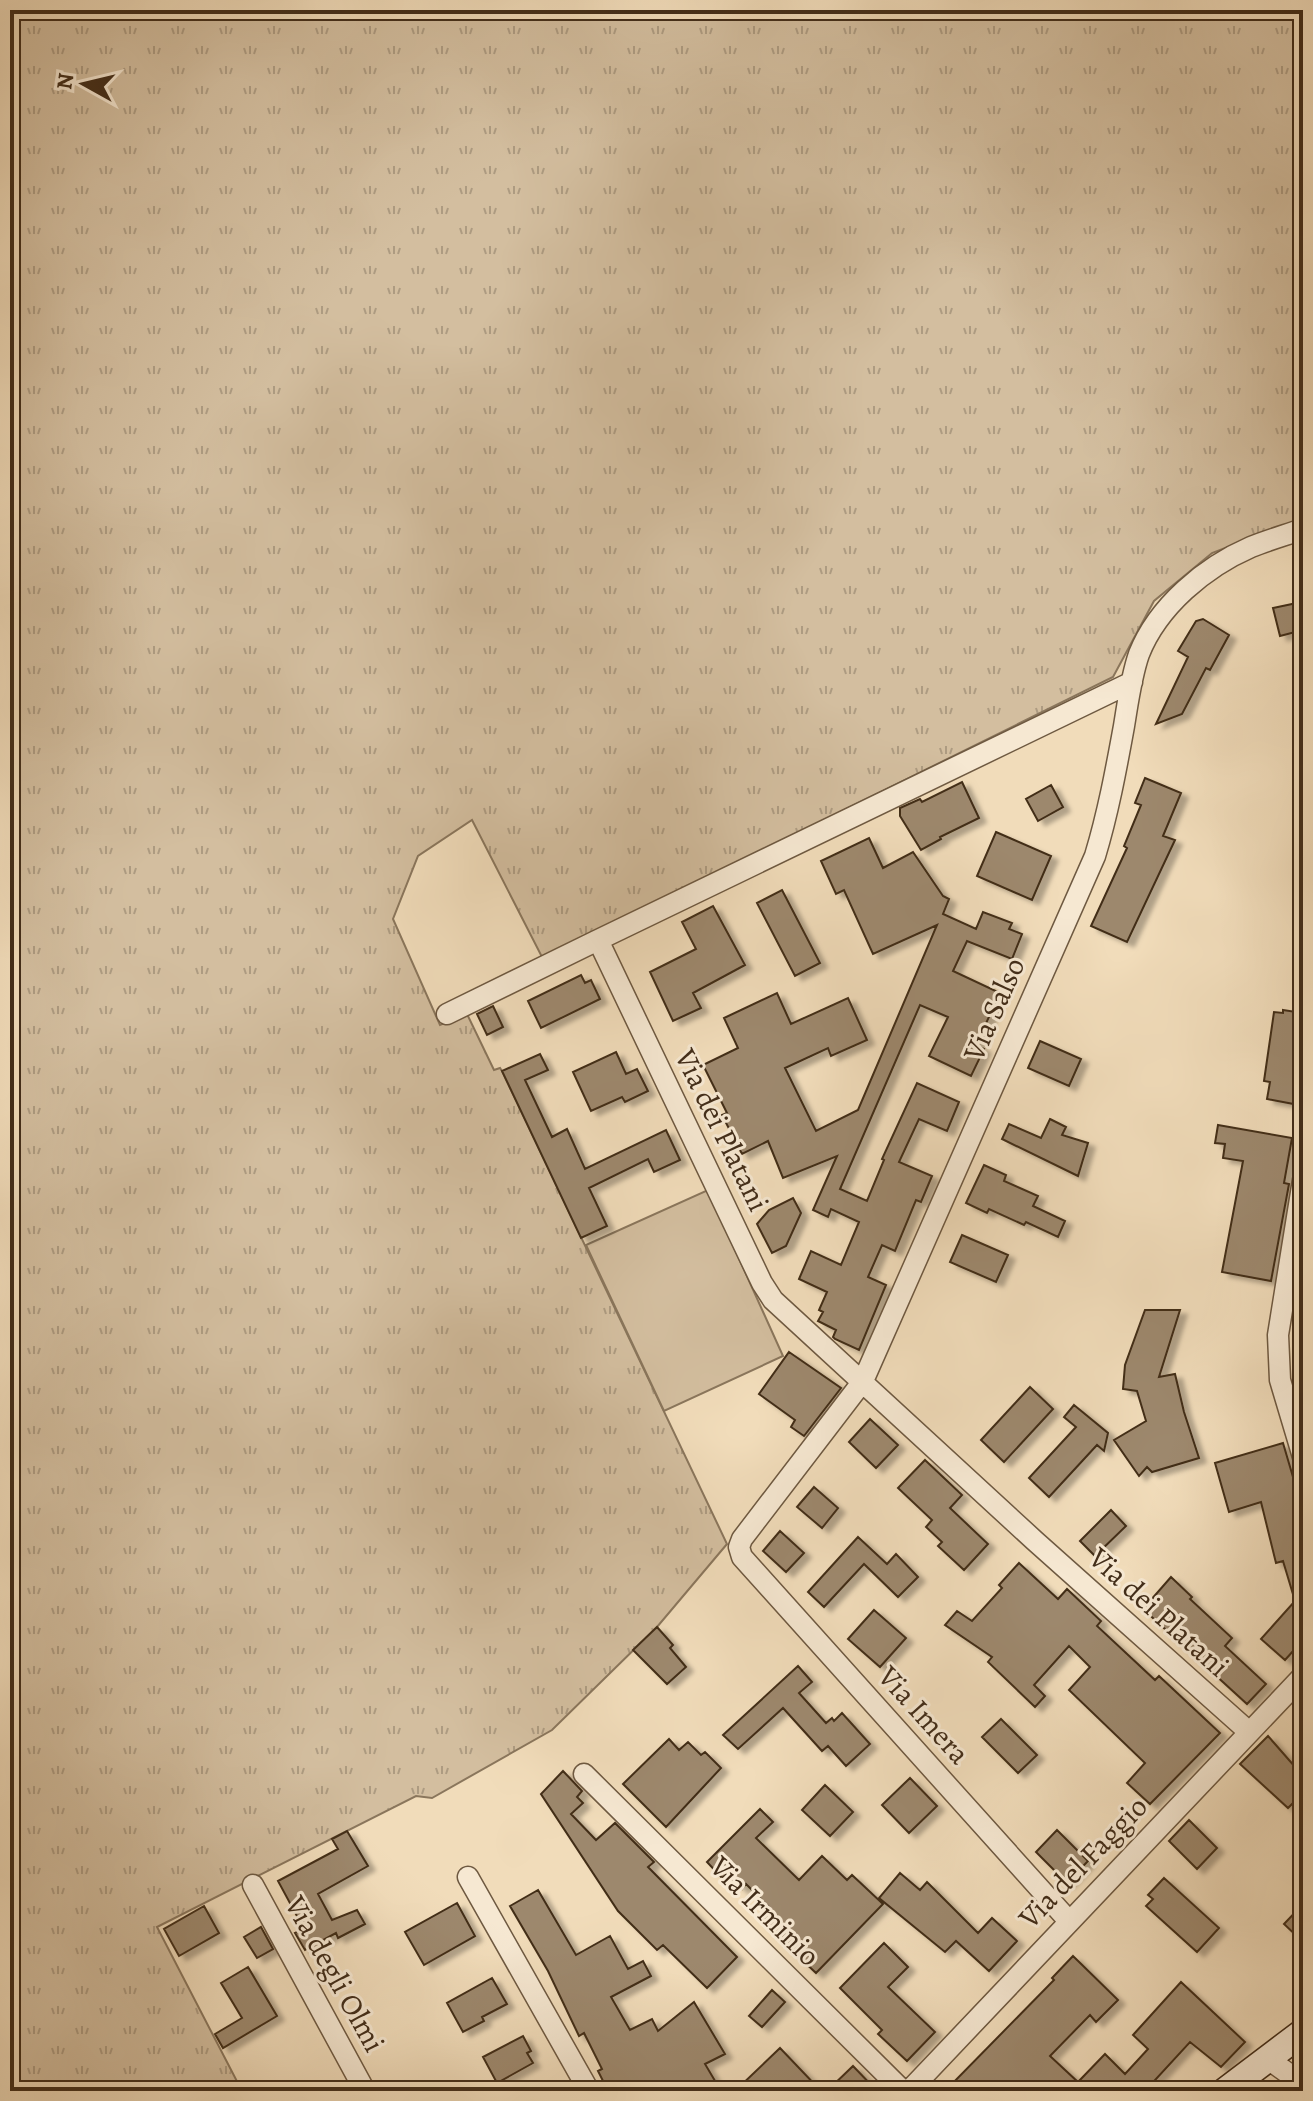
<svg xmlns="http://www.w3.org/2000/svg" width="1313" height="2101" font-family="Alegreya,serif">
<defs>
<pattern id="grass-tufts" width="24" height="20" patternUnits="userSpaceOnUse" patternTransform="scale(2)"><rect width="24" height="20" fill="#d3be9f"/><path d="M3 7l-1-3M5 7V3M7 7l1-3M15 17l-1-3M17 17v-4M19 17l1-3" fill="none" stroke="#ad9b81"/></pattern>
<filter id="shadow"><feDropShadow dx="7" dy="4.5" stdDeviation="2" flood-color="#0004"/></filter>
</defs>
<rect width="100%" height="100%" fill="#f1dcba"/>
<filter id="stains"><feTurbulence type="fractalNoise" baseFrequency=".0025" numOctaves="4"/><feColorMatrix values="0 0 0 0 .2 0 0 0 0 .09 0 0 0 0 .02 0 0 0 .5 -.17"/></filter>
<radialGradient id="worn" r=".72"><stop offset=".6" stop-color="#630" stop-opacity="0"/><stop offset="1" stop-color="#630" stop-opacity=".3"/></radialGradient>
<path fill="url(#grass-tufts)" stroke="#8a765c" stroke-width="2" d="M 10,10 L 1303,10 L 1303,518 L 1212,553 L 1154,601 L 1113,677 L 543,959 L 472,820 L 418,856 L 393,919 L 440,1025 L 467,1014 L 494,1070 L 500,1068 L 502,1071 L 727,1544 L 657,1627 L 552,1730 L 432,1798 L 416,1796 L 157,1927 L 242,2091 L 10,2091 Z"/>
<path fill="#d3be9f" stroke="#8a765c" stroke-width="2" d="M 708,1190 L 783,1356 L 664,1411 L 586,1245 Z"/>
<path fill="#9d886d" stroke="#422d19" stroke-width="2" filter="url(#shadow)" d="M 1297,603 L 1299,610 L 1303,609 L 1303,630 L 1280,636 L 1273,608 Z
M 1203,619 L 1229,635 L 1210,670 L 1206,668 L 1182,714 L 1156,724 L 1188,657 L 1178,651 L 1196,621 Z
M 1145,778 L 1181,793 L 1163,836 L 1175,840 L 1127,942 L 1091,926 L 1127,848 L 1124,846 L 1141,805 L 1135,803 Z
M 962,782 L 979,818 L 940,837 L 941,839 L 921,850 L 900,816 L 900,808 L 920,799 L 922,802 Z
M 1051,785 L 1063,807 L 1038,821 L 1026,799 Z
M 996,832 L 1051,856 L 1032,900 L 977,876 Z
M 869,838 L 883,868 L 913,852 L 943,896 L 949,899 L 943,914 L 976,929 L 983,912 L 1012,923 L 1009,929 L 1022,934 L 1012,959 L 967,941 L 953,971 L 1000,993 L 976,1045 L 984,1049 L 971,1076 L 929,1056 L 948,1017 L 920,1005 L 840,1189 L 867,1201 L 884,1160 L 882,1159 L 917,1083 L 959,1102 L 947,1131 L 919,1119 L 899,1162 L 932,1176 L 921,1202 L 916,1200 L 895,1251 L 882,1245 L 868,1277 L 886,1285 L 859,1350 L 835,1339 L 833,1337 L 836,1330 L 818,1321 L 823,1312 L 819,1310 L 827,1292 L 799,1279 L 811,1251 L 841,1265 L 859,1222 L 831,1209 L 828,1217 L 813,1210 L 837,1156 L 783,1178 L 768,1141 L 742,1154 L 722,1115 L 727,1113 L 703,1065 L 738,1048 L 724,1018 L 777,993 L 791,1024 L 848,998 L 867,1040 L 831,1056 L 828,1048 L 785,1068 L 816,1131 L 858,1110 L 937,925 L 873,954 L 844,890 L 836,894 L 821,861 Z
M 782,890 L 820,963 L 795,976 L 757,903 Z
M 713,906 L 745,965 L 693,993 L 701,1008 L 673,1021 L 650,972 L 696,949 L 682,922 Z
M 581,975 L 585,983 L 591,980 L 600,999 L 541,1028 L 528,1001 Z
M 493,1006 L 503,1027 L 487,1035 L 477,1014 Z
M 1283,1010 L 1303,1013 L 1303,1081 L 1299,1105 L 1267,1099 L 1270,1082 L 1264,1081 L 1274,1012 L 1283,1013 Z
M 1040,1041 L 1081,1059 L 1069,1086 L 1028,1068 Z
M 616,1052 L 626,1074 L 637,1069 L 648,1091 L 625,1102 L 622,1097 L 591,1111 L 573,1072 Z
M 540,1054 L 548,1070 L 525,1080 L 552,1137 L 567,1129 L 585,1169 L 666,1130 L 680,1160 L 654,1172 L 648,1159 L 589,1188 L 607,1226 L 581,1238 L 502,1071 Z
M 1050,1119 L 1066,1127 L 1062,1135 L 1088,1143 L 1078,1176 L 1002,1139 L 1009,1124 L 1041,1138 Z
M 1218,1125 L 1292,1138 L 1284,1183 L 1289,1184 L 1271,1281 L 1222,1272 L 1243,1161 L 1223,1158 L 1225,1144 L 1215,1143 Z
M 984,1165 L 1006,1175 L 1004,1181 L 1038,1196 L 1033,1206 L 1065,1221 L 1058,1237 L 1026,1222 L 1024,1225 L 989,1209 L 987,1213 L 966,1203 Z
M 793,1198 L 801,1213 L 786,1246 L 772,1253 L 757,1224 L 769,1210 Z
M 962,1235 L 1008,1255 L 996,1282 L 950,1262 Z
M 1145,1310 L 1180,1310 L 1159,1377 L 1175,1374 L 1184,1412 L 1199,1458 L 1152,1472 L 1147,1467 L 1139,1476 L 1114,1440 L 1146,1421 L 1137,1391 L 1123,1389 L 1125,1365 Z
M 789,1352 L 841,1388 L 804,1436 L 791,1427 L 795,1420 L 759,1394 Z
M 1030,1387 L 1053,1409 L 1004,1462 L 981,1440 Z
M 1074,1405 L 1108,1433 L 1104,1451 L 1097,1445 L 1049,1497 L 1029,1478 L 1076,1427 L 1064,1417 Z
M 870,1419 L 898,1445 L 876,1468 L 849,1442 Z
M 1283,1443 L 1303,1511 L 1303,1640 L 1285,1660 L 1261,1639 L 1295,1601 L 1283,1561 L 1276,1563 L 1261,1502 L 1229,1512 L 1215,1463 Z
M 925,1460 L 962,1495 L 950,1508 L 988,1544 L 964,1570 L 938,1546 L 942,1542 L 926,1527 L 932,1520 L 898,1488 Z
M 814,1487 L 838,1508 L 822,1528 L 797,1507 Z
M 1111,1510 L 1126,1526 L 1095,1556 L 1080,1541 Z
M 780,1531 L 804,1553 L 786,1572 L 763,1551 Z
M 858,1537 L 887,1564 L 896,1554 L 918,1577 L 898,1597 L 864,1564 L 824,1607 L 808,1592 Z
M 1019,1563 L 1058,1599 L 1067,1589 L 1101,1621 L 1097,1626 L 1155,1680 L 1159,1676 L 1220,1733 L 1150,1804 L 1127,1783 L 1145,1763 L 1069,1690 L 1090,1667 L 1069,1646 L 1034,1685 L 1045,1696 L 1035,1707 L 988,1662 L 992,1657 L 945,1625 L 957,1611 L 972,1621 L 1002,1588 L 999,1585 Z
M 1171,1577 L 1192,1597 L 1190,1599 L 1232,1638 L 1225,1646 L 1266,1684 L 1247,1704 L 1143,1609 Z
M 874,1610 L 906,1638 L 880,1667 L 848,1639 Z
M 657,1627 L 673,1645 L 670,1648 L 686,1667 L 667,1684 L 633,1650 Z
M 798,1666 L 812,1682 L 799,1693 L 826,1723 L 832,1718 L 834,1721 L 842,1713 L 870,1744 L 846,1766 L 828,1746 L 822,1751 L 783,1708 L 738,1749 L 723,1735 Z
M 1001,1719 L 1037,1755 L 1018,1773 L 982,1737 Z
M 1268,1736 L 1303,1776 L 1303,1793 L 1288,1808 L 1240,1764 Z
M 669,1739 L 679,1750 L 688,1742 L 701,1755 L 705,1752 L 721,1768 L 666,1827 L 623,1784 Z
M 563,1771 L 582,1791 L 577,1797 L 583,1803 L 571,1814 L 596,1840 L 615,1823 L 654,1862 L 648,1867 L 737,1957 L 707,1988 L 663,1945 L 657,1950 L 618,1911 L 541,1794 Z
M 910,1778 L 937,1806 L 909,1833 L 882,1805 Z
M 825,1785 L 853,1812 L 830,1836 L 802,1810 Z
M 760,1809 L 773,1822 L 756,1838 L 799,1880 L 822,1856 L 847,1880 L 852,1875 L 883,1904 L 816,1973 L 760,1920 L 771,1909 L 746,1884 L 742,1889 L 727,1874 L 722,1878 L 707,1862 Z
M 1189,1820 L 1217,1848 L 1197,1869 L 1169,1841 Z
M 1057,1830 L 1088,1861 L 1067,1883 L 1036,1852 Z
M 347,1831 L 368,1866 L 318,1894 L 332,1920 L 357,1910 L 365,1924 L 338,1938 L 336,1933 L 305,1950 L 295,1933 L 304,1929 L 278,1881 L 338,1849 L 332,1839 Z
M 900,1873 L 920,1890 L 927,1882 L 978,1933 L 992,1918 L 1017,1941 L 989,1971 L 956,1941 L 945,1952 L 879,1898 Z
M 1164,1878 L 1219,1928 L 1197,1952 L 1146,1906 L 1153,1899 L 1148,1895 Z
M 538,1890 L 576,1955 L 610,1936 L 628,1969 L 643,1961 L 651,1976 L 611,1997 L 630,2030 L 652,2019 L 658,2031 L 694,2002 L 725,2054 L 705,2064 L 721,2091 L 608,2091 L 598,2071 L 602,2069 L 584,2033 L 579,2036 L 548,1971 L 510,1906 Z
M 457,1903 L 475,1936 L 424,1965 L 405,1932 Z
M 1303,1904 L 1303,1942 L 1284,1924 Z
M 204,1906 L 219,1933 L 179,1956 L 164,1929 Z
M 261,1927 L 273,1949 L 257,1958 L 244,1937 Z
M 884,1943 L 908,1967 L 888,1987 L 935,2032 L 907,2061 L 878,2034 L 882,2030 L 840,1988 Z
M 1073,1956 L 1118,2000 L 1096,2022 L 1090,2015 L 1050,2056 L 1078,2082 L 1105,2054 L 1125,2074 L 1148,2049 L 1133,2035 L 1181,1982 L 1245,2042 L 1221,2067 L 1190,2042 L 1145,2091 L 945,2091 L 1054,1980 L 1052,1978 Z
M 248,1967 L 277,2016 L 223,2048 L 215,2034 L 242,2018 L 221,1983 Z
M 492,1978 L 507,2004 L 482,2017 L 484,2021 L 463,2032 L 447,2003 Z
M 772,1990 L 785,2002 L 762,2027 L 749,2016 Z
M 523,2036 L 531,2051 L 527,2053 L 533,2063 L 497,2083 L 483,2057 Z
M 780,2048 L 821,2091 L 735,2091 Z
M 853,2066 L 877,2091 L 827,2091 Z"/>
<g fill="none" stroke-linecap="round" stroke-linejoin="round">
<g stroke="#6e5941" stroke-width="23">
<path id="street" d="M 1132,682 L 598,940 L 762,1283 L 773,1300 L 1035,1541 L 1248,1731
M 447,1014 L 598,940
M 1303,1180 L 1278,1335 L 1280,1380 L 1303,1457
M 584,1774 L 903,2091
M 468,1877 L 589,2091
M 253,1885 L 365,2091
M 1068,1920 L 742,1557 L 739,1547 L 742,1539 L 863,1381 L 1095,856 C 1108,813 1116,770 1124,726 C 1128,702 1131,677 1139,654 C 1158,606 1205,567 1251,547 C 1268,540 1286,535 1303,529
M 1268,2059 L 1303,2084
M 909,2091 L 1303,1676"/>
</g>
<g stroke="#422d19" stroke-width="29">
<path id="secondary" d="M 1225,2091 L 1303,2032"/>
</g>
<use href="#street" stroke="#f6e8d2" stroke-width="20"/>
<use href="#secondary" stroke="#f6e8d2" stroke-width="26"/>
</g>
<g text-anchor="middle" stroke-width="6" stroke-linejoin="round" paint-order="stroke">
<g font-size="30" fill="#422d19" stroke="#f6e8d2">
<text transform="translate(994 1009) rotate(-66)" y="10">Via Salso</text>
<text transform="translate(722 1130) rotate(64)" y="10">Via dei Platani</text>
<text transform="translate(1159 1612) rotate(42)" y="10">Via dei Platani</text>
<text transform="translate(924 1715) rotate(48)" y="10">Via Imera</text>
<text transform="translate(1083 1862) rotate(-46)" y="10">Via del Faggio</text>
<text transform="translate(765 1911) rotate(45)" y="10">Via Irminio</text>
<text transform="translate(335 1974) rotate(61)" y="10">Via degli Olmi</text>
</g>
</g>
<rect width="1313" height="2101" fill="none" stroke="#f1dcba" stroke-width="40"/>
<rect x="12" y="12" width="1289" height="2077" fill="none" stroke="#422d19" stroke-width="4"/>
<rect x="20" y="20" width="1273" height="2061" fill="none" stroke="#422d19" stroke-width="2"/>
<g transform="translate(84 84) rotate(278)" stroke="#f6e8d2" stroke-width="6" paint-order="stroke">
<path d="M0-6L14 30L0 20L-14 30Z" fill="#422d19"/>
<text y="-12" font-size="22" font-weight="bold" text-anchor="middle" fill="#422d19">N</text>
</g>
<rect width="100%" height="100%" filter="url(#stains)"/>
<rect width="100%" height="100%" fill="url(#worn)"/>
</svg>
